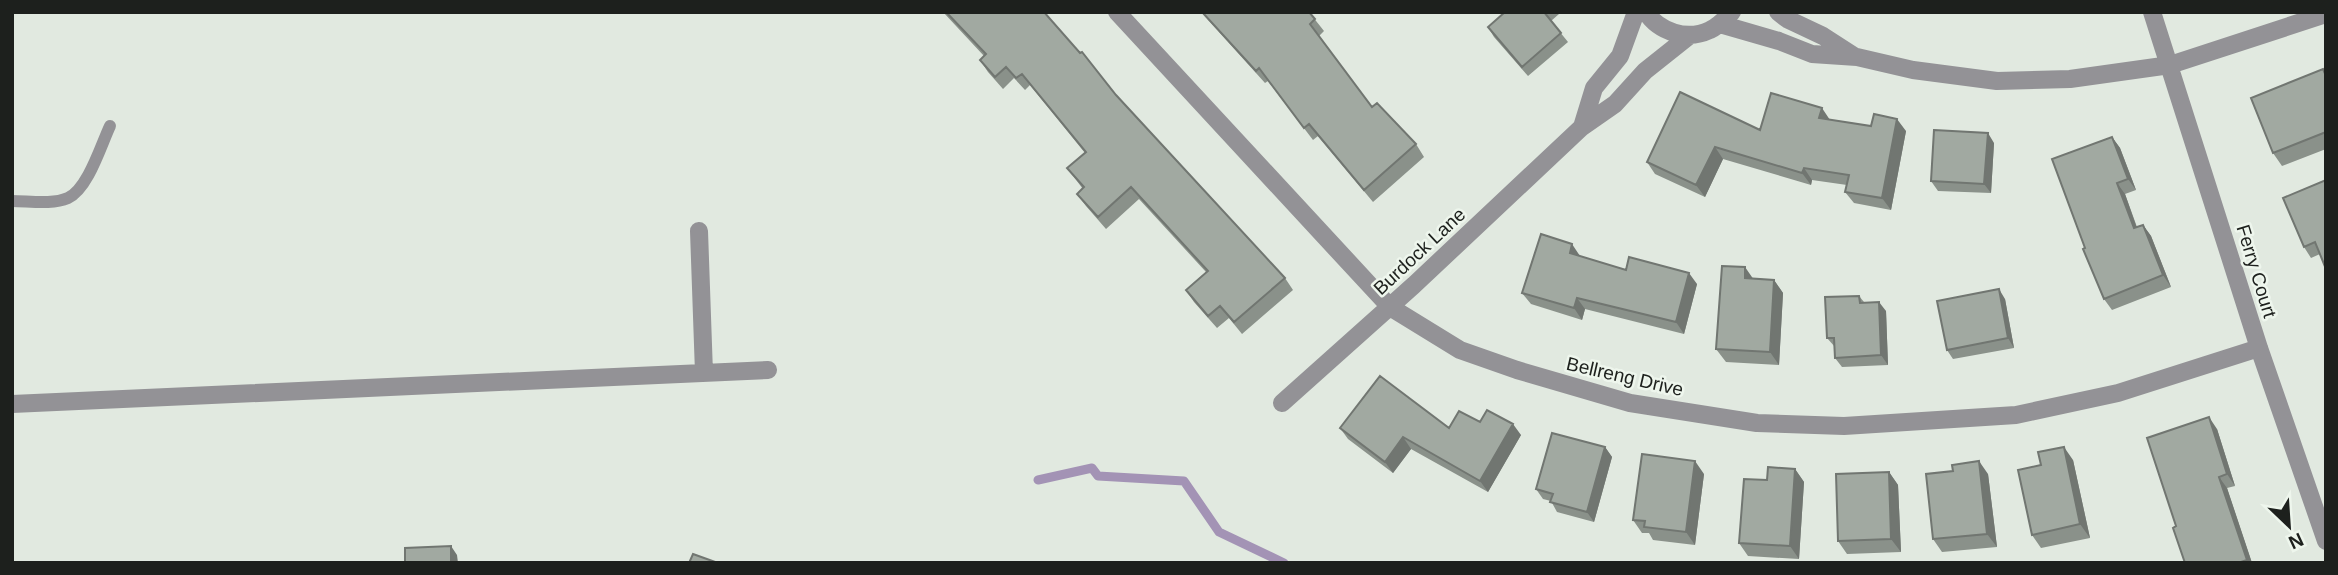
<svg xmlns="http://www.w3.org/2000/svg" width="2338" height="575" font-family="Helvetica,sans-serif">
<rect width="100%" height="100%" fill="#e1e9e0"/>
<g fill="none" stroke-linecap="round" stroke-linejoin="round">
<path stroke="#a393b5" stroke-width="9" d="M 1038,480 L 1092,468 L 1098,476 L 1184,481 L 1219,532 L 1284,563"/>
<path stroke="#939296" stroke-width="12" d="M 12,201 C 29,201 52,205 68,198 C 88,189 101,145 110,126"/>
<path stroke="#939296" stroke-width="18" d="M 1117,12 L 1390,307 L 1460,350 L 1517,370 L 1630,403 L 1757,423 L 1844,426 L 2016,415 L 2118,393 L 2259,348
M 1646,12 C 1659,32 1687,41 1710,30 C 1719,26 1725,19 1732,12
M 1778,12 L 1787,19 L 1823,36 L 1854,56
M 2152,12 L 2259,348 L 2326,541
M 1720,24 L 1779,41 L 1812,54 L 1857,57 L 1913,70 L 1997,81 L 2070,79 L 2170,65 L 2326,14
M 1582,127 L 1594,88 L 1620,56 L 1636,12
M 699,231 L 704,373
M 1282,403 L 1414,285 L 1582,127 L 1615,104 L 1645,71 L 1689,36
M 12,404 L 768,370"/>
</g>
<path fill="#8a918a" d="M 943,12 L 1044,12 L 1116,95 L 1285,278 L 1293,290 L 1242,334 L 1229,318 L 1217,328 L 1194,302 L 1186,290 L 1206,272 L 1139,199 L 1106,229 L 1086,206 L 1077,194 L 1083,189 L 1067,168 L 1085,153 L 1030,85 L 1025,90 L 1014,78 L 1003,89 L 988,72 L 980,60 L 984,56 Z
M 1201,12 L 1309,12 L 1324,31 L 1319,36 L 1372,107 L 1416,144 L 1424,157 L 1373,202 L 1318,136 L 1313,140 L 1268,81 L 1265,83 Z
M 1505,12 L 1558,12 L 1559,14 L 1551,21 L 1568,42 L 1528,76 L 1494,37 L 1488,27 Z
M 2323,69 L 2326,73 L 2326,149 L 2282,166 L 2273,153 Z
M 1830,120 L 1871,126 L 1906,131 L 1891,210 L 1854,203 L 1845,192 L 1847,185 L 1812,180 L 1811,185 L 1723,159 L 1705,197 L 1655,174 L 1647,162 L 1760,130 Z
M 2112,137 L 2120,148 L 2136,190 L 2125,194 L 2137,227 L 2143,225 L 2151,236 L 2171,287 L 2112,310 L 2104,299 L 2085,248 Z
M 1994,143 L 1991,193 L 1938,191 L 1931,181 Z
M 2326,180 L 2320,254 L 2311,258 L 2304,247 Z
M 1580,256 L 1626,270 L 1697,284 L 1684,334 L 1585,309 L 1582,320 L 1531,304 L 1522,293 Z
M 1753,278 L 1774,280 L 1783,293 L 1779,365 L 1726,362 L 1716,349 Z
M 1859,296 L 1864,302 L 1886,311 L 1888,365 L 1842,367 L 1835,358 L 1835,347 L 1827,338 Z
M 2005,299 L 2014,348 L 1953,359 L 1947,350 Z
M 1480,422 L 1521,435 L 1488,492 L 1411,449 L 1393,473 L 1348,439 L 1340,428 L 1449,428 Z
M 2217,429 L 2235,486 L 2227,488 L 2252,563 L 2185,563 L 2176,526 Z
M 1605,447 L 1612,457 L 1594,522 L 1557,512 L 1551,501 L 1543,499 L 1536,489 Z
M 2073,460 L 2090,538 L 2041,548 L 2032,535 Z
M 1795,469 L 1804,482 L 1799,559 L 1748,556 L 1739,543 L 1767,480 Z
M 1889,472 L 1898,485 L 1901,552 L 1847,554 L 1838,541 Z
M 1704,474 L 1695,545 L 1653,540 L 1649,533 L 1642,533 L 1633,520 Z
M 1988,474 L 1997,547 L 1942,552 L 1933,539 Z"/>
<path fill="#717671" d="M 1822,108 L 1830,120 L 1819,118 Z
M 1897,119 L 1906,131 L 1891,210 L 1882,198 Z
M 1988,133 L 1994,143 L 1991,193 L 1984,184 Z
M 2112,137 L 2120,148 L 2136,190 L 2128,179 Z
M 1715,147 L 1723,159 L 1705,197 L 1696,185 Z
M 1804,168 L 1812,180 L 1811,185 L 1802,173 Z
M 2117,183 L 2125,194 L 2141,240 L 2134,228 Z
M 2143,225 L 2151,236 L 2171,287 L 2163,275 Z
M 1572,244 L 1580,256 L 1570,253 Z
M 1745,267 L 1754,280 L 1745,278 Z
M 1689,273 L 1697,284 L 1684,334 L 1676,322 Z
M 1774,280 L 1783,293 L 1779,365 L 1770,352 Z
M 1999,289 L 2005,299 L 2014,348 L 2008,338 Z
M 1577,298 L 1585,309 L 1582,320 L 1574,308 Z
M 1879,302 L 1886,311 L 1888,365 L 1881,355 Z
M 2209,417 L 2217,429 L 2235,486 L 2227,474 Z
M 1513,424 L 1521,435 L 1488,492 L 1480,481 Z
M 1403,437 L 1411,449 L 1393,473 L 1385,462 Z
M 1605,447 L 1612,457 L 1594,522 L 1587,512 Z
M 2064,447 L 2073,460 L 2090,538 L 2080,524 Z
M 1695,461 L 1704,474 L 1695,545 L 1686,532 Z
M 1979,461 L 1988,474 L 1997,547 L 1987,534 Z
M 1795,469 L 1804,482 L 1799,559 L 1790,546 Z
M 1889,472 L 1898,485 L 1901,552 L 1891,539 Z
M 2219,477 L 2227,488 L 2252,563 L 2249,563 L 2247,560 Z
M 451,546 L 457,555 L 458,563 L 451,563 Z"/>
<path fill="#a1a9a1" stroke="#717671" stroke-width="2" d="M 946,12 L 1044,12 L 1080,53 L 1082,52 L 1116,95 L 1285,278 L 1234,322 L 1220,306 L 1208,316 L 1186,290 L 1208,271 L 1131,187 L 1098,217 L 1077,194 L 1084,187 L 1067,168 L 1086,152 L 1022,74 L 1016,78 L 1006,67 L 995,77 L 980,60 L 986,54 Z
M 1202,12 L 1309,12 L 1315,19 L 1310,24 L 1372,107 L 1377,103 L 1416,144 L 1364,190 L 1309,124 L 1304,128 L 1259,68 L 1256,71 Z
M 1505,12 L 1544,12 L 1561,33 L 1522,67 L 1488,27 Z
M 2323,69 L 2326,76 L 2326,132 L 2273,153 L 2251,98 Z
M 1680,92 L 1760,130 L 1771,93 L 1822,108 L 1819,118 L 1871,126 L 1874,114 L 1897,119 L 1882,198 L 1845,192 L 1849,175 L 1804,168 L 1802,173 L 1715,147 L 1696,185 L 1647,162 Z
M 1934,130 L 1988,133 L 1984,184 L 1931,181 Z
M 2112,137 L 2128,179 L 2117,183 L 2134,228 L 2143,225 L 2163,275 L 2104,299 L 2083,249 L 2085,248 L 2052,159 Z
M 2326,180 L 2326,269 L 2315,242 L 2304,247 L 2283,198 Z
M 1541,234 L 1572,244 L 1570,253 L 1626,270 L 1629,257 L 1689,273 L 1676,322 L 1577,298 L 1574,308 L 1522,293 Z
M 1722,266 L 1745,267 L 1745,278 L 1774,280 L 1770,352 L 1716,349 Z
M 1999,289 L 2008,338 L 1947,350 L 1937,301 Z
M 1859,296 L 1860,303 L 1879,302 L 1881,355 L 1835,358 L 1834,338 L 1827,338 L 1825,297 Z
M 1380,376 L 1449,428 L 1459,411 L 1480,422 L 1487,410 L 1513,424 L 1480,481 L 1403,437 L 1385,462 L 1340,428 Z
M 2209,417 L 2227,474 L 2219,477 L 2247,560 L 2238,563 L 2185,563 L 2173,528 L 2176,526 L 2147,438 Z
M 1552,433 L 1605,447 L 1587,512 L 1550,502 L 1553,494 L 1536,489 Z
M 2064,447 L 2080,524 L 2032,535 L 2018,470 L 2041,465 L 2038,452 Z
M 1642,454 L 1695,461 L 1686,532 L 1644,527 L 1645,521 L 1633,520 Z
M 1979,461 L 1987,534 L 1933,539 L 1926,474 L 1953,471 L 1952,465 Z
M 1768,467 L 1795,469 L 1790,546 L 1739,543 L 1744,479 L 1767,480 Z
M 1889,472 L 1891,539 L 1838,541 L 1836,474 Z
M 451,546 L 451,563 L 405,563 L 405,548 Z
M 693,554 L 718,563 L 689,563 Z"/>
<g text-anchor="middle" stroke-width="5" stroke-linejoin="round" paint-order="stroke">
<g font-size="19" fill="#1d201d" stroke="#eef6ed">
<text transform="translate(1419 251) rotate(-43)" y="7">Burdock Lane</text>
<text transform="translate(2257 271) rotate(73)" y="7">Ferry Court</text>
<text transform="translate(1625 376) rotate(13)" y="7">Bellreng Drive</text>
</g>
</g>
<rect width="2338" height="575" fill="none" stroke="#1d201d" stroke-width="28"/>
<g transform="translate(2289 526) rotate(155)" stroke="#eef6ed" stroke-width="5" paint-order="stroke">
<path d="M0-5L12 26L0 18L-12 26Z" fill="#1d201d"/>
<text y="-10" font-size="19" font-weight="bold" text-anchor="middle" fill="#1d201d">N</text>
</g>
</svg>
